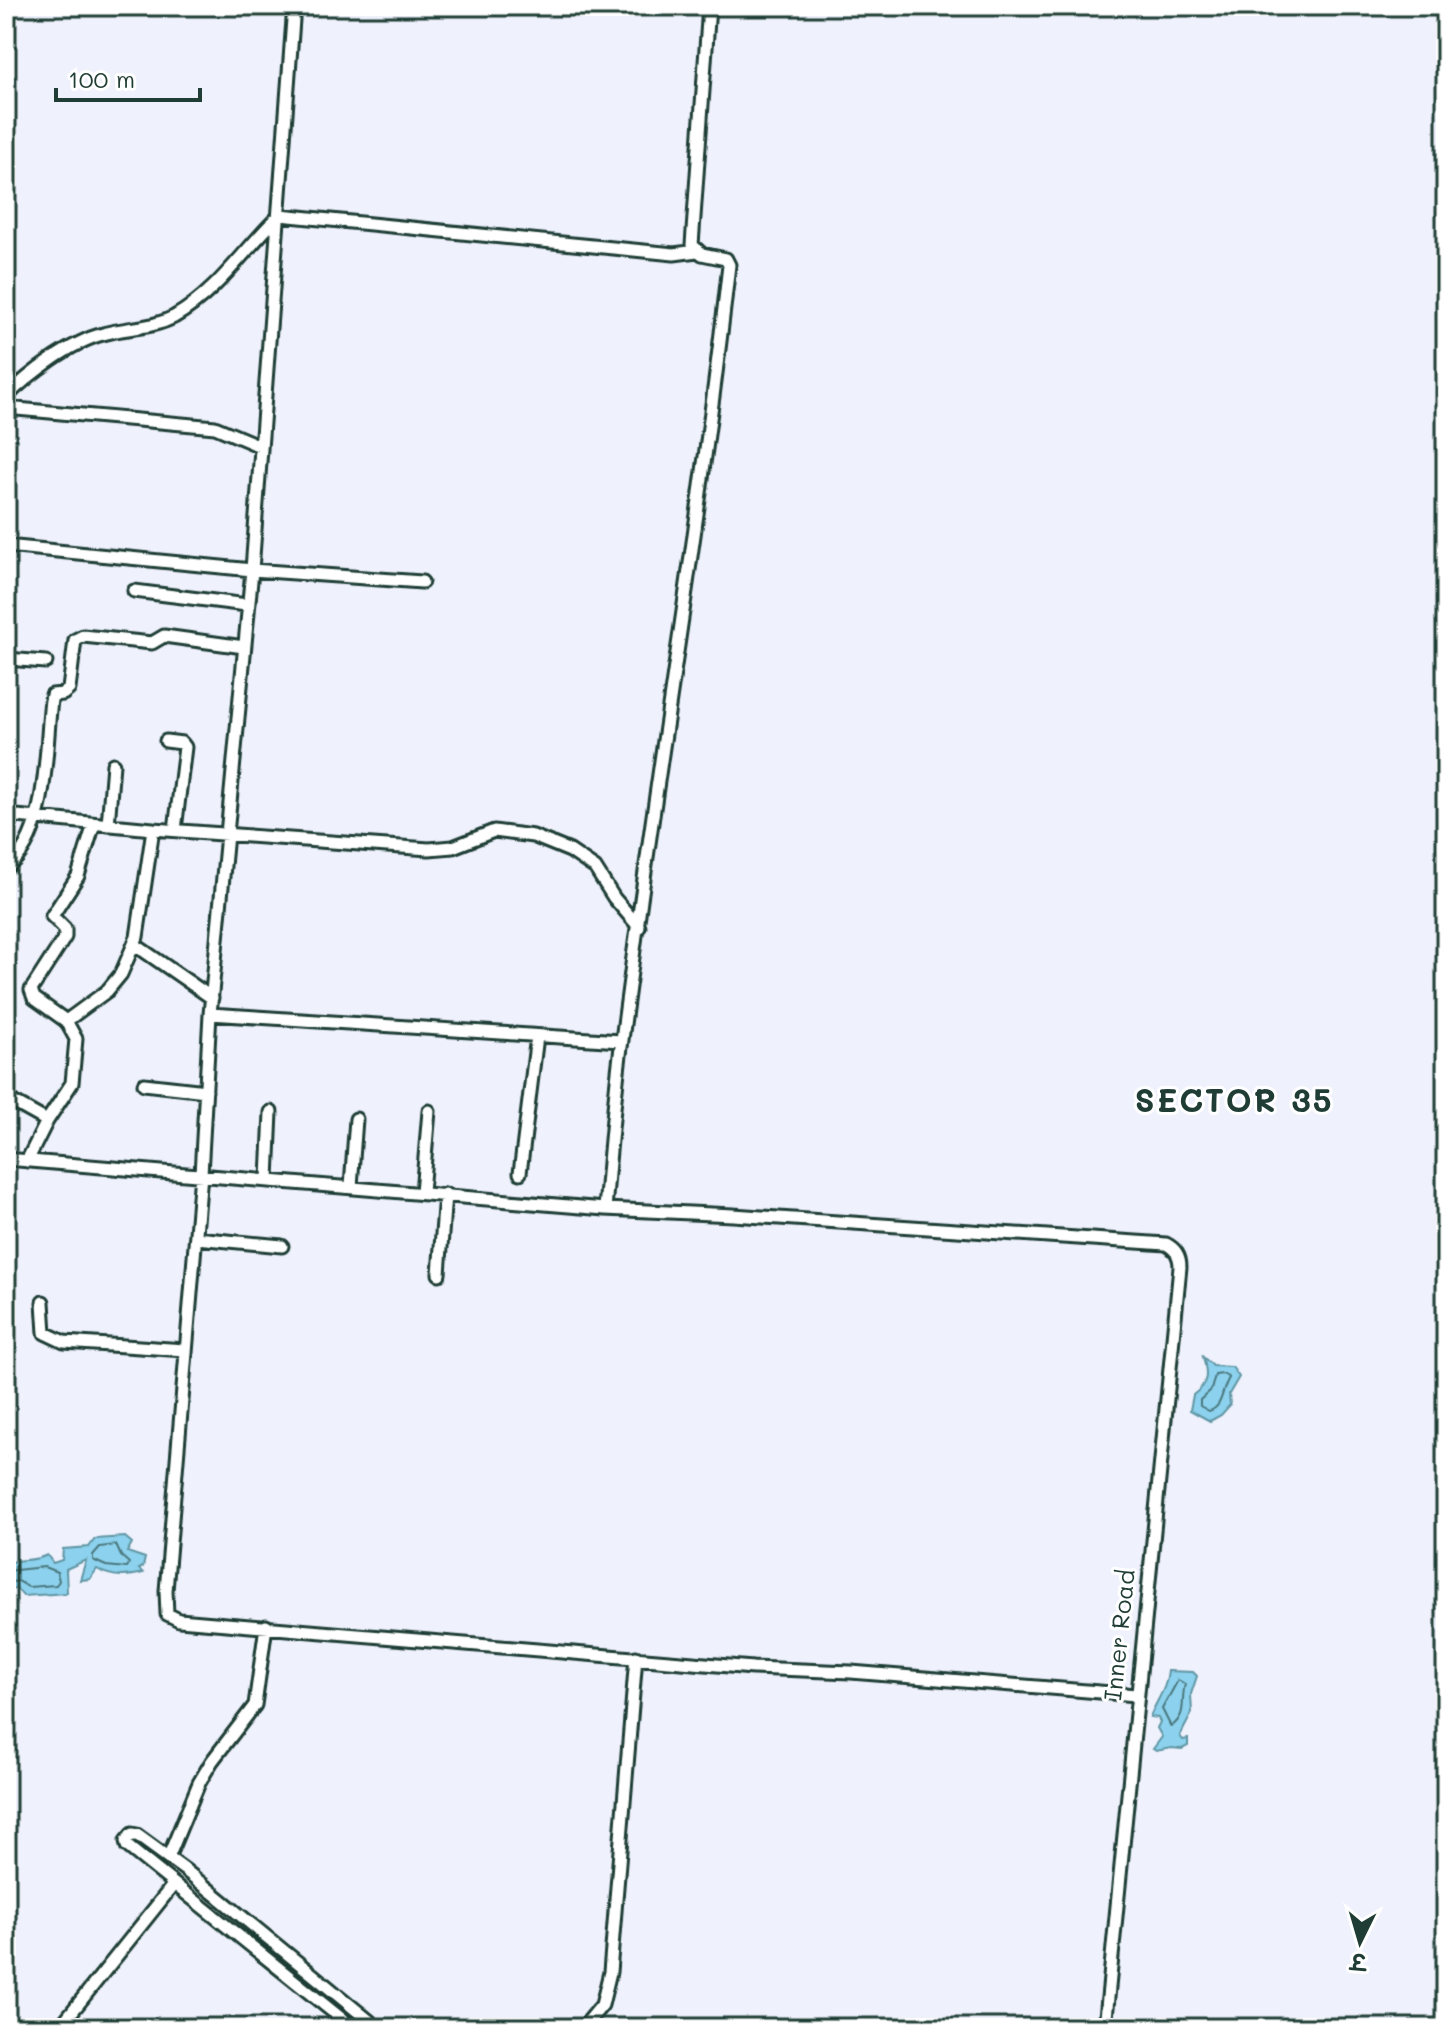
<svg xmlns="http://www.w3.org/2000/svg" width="1452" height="2034" font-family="Mali,'Playpen Sans Deva',sans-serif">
<rect width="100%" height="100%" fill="#eff1fd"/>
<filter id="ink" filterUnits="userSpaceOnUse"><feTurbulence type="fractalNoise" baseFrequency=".0125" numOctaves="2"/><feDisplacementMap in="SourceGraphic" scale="16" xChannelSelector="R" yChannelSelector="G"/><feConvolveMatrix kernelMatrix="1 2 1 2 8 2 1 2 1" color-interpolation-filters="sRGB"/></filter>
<g filter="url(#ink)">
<path fill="#8cd1ed" stroke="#6096a3" stroke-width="2" d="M 1203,1357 L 1213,1366 L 1232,1367 L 1239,1377 L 1229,1394 L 1230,1405 L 1221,1415 L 1210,1421 L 1190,1410 L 1193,1395 C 1208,1384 1208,1375 1203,1357 Z
M 125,1537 L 132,1543 L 127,1552 L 145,1558 L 143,1567 L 139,1569 L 143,1573 C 128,1577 111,1578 97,1569 L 90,1579 L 80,1580 L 86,1560 L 66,1569 L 67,1593 L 23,1596 L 16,1588 L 6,1592 L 7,1564 C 18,1557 32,1563 47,1555 L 53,1563 L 62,1560 L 63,1549 L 89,1547 L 95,1539 Z
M 1168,1671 L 1193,1672 L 1197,1676 L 1191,1694 L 1192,1713 L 1180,1736 L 1183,1740 L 1188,1739 L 1188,1746 L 1182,1749 L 1171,1748 L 1156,1751 L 1153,1749 L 1162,1737 L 1157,1728 L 1160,1722 L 1158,1718 L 1150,1717 C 1156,1701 1167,1688 1168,1671 Z"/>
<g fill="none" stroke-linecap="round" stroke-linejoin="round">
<path stroke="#4b787e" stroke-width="2" d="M 1223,1374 L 1229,1378 C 1221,1391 1223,1407 1209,1411 L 1200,1406 L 1200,1400 L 1211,1390 L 1215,1375 Z
M 116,1545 L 121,1556 L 129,1563 L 127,1568 L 106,1566 L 93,1560 L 93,1555 L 100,1547 Z
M 6,1571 L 44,1567 L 57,1572 L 59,1581 L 56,1585 L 28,1587 L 18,1581 L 6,1583
M 1178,1680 L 1185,1684 C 1180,1703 1188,1714 1171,1727 L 1162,1709 Z"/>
<g stroke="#1f3d34" stroke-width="17">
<path id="minor" d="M 294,6 L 252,570 L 210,1014 L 201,1174 L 166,1591 L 167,1614 L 179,1620 L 753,1668 L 851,1672 L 1136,1695
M 6,397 C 29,374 71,342 103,334 C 127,327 151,329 174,317 C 218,292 245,248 280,215 L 674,254 L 697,251
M 6,408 L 215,427 L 260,446
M 6,546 L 252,570 L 422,582
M 134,591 L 247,605
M 6,659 L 46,662
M 166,741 L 182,743 L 185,747 L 175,830
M 6,815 L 153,829 L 429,849 L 453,847 L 494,831 L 533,836 L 570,851 L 595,868 L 614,898 L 639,927
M 108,825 L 113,764
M 6,868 C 49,837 45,749 51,700 L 52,695 L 63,694 L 69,689 L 75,640 L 83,636 L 152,643 L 164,636 L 244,647
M 134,944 L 212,998
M 210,1014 L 621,1041
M 66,1021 L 34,998 L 31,990 L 65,937 L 65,929 L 52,916 L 78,876 L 94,824
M 144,1084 L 206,1091
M 6,1098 L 47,1121
M 6,1159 L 605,1209 L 733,1215 L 1166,1244 C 1176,1249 1180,1256 1180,1267 L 1105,2028
M 27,1161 L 47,1121 L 72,1083 L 76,1039 L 66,1021 L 107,991 L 121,974 L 137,937 L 153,829
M 520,1173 L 537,1036
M 268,1179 L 271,1112
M 351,1186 L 356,1119
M 422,1192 L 429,1111
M 605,1209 C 610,1152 614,1096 622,1040 C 655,781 700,524 729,265 L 726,259 L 702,254 L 692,245 L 709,6
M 196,1238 L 282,1246
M 439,1274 L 445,1194
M 43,1302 L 45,1333 L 64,1342 L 185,1350
M 168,1858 L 199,1783 L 212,1761 L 255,1705 L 266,1626
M 59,2028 L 174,1884
M 353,2028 L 127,1846 L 126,1841 L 132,1834 L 137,1835 L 185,1870 L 378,2028
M 583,2028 L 602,2005 L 610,1972 L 636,1657"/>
</g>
<use href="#minor" stroke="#fff" stroke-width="11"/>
</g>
</g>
<g text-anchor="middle" stroke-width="6" stroke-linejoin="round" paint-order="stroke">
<g font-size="24" fill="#1f3d34" stroke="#fff">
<text transform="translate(1120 1635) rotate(-84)" y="8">Inner Road</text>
</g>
<g font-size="32" font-weight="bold" letter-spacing="2" fill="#1f3d34" stroke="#fff">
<text x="1234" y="1112">SECTOR 35</text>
</g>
</g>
<rect width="1452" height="2034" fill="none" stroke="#fff" stroke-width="32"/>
<rect x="16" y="16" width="1420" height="2002" fill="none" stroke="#1f3d34" stroke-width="3" filter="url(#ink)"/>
<g transform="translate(1360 1942) rotate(185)" stroke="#ffffff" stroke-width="6" paint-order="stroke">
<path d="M0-6L14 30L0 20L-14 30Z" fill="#1f3d34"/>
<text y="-12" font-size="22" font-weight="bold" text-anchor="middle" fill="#1f3d34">उ</text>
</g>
<path d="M56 88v12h144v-12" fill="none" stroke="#1f3d34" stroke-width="4"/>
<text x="68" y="88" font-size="24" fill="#1f3d34" stroke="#ffffff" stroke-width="6" paint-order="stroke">100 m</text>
</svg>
